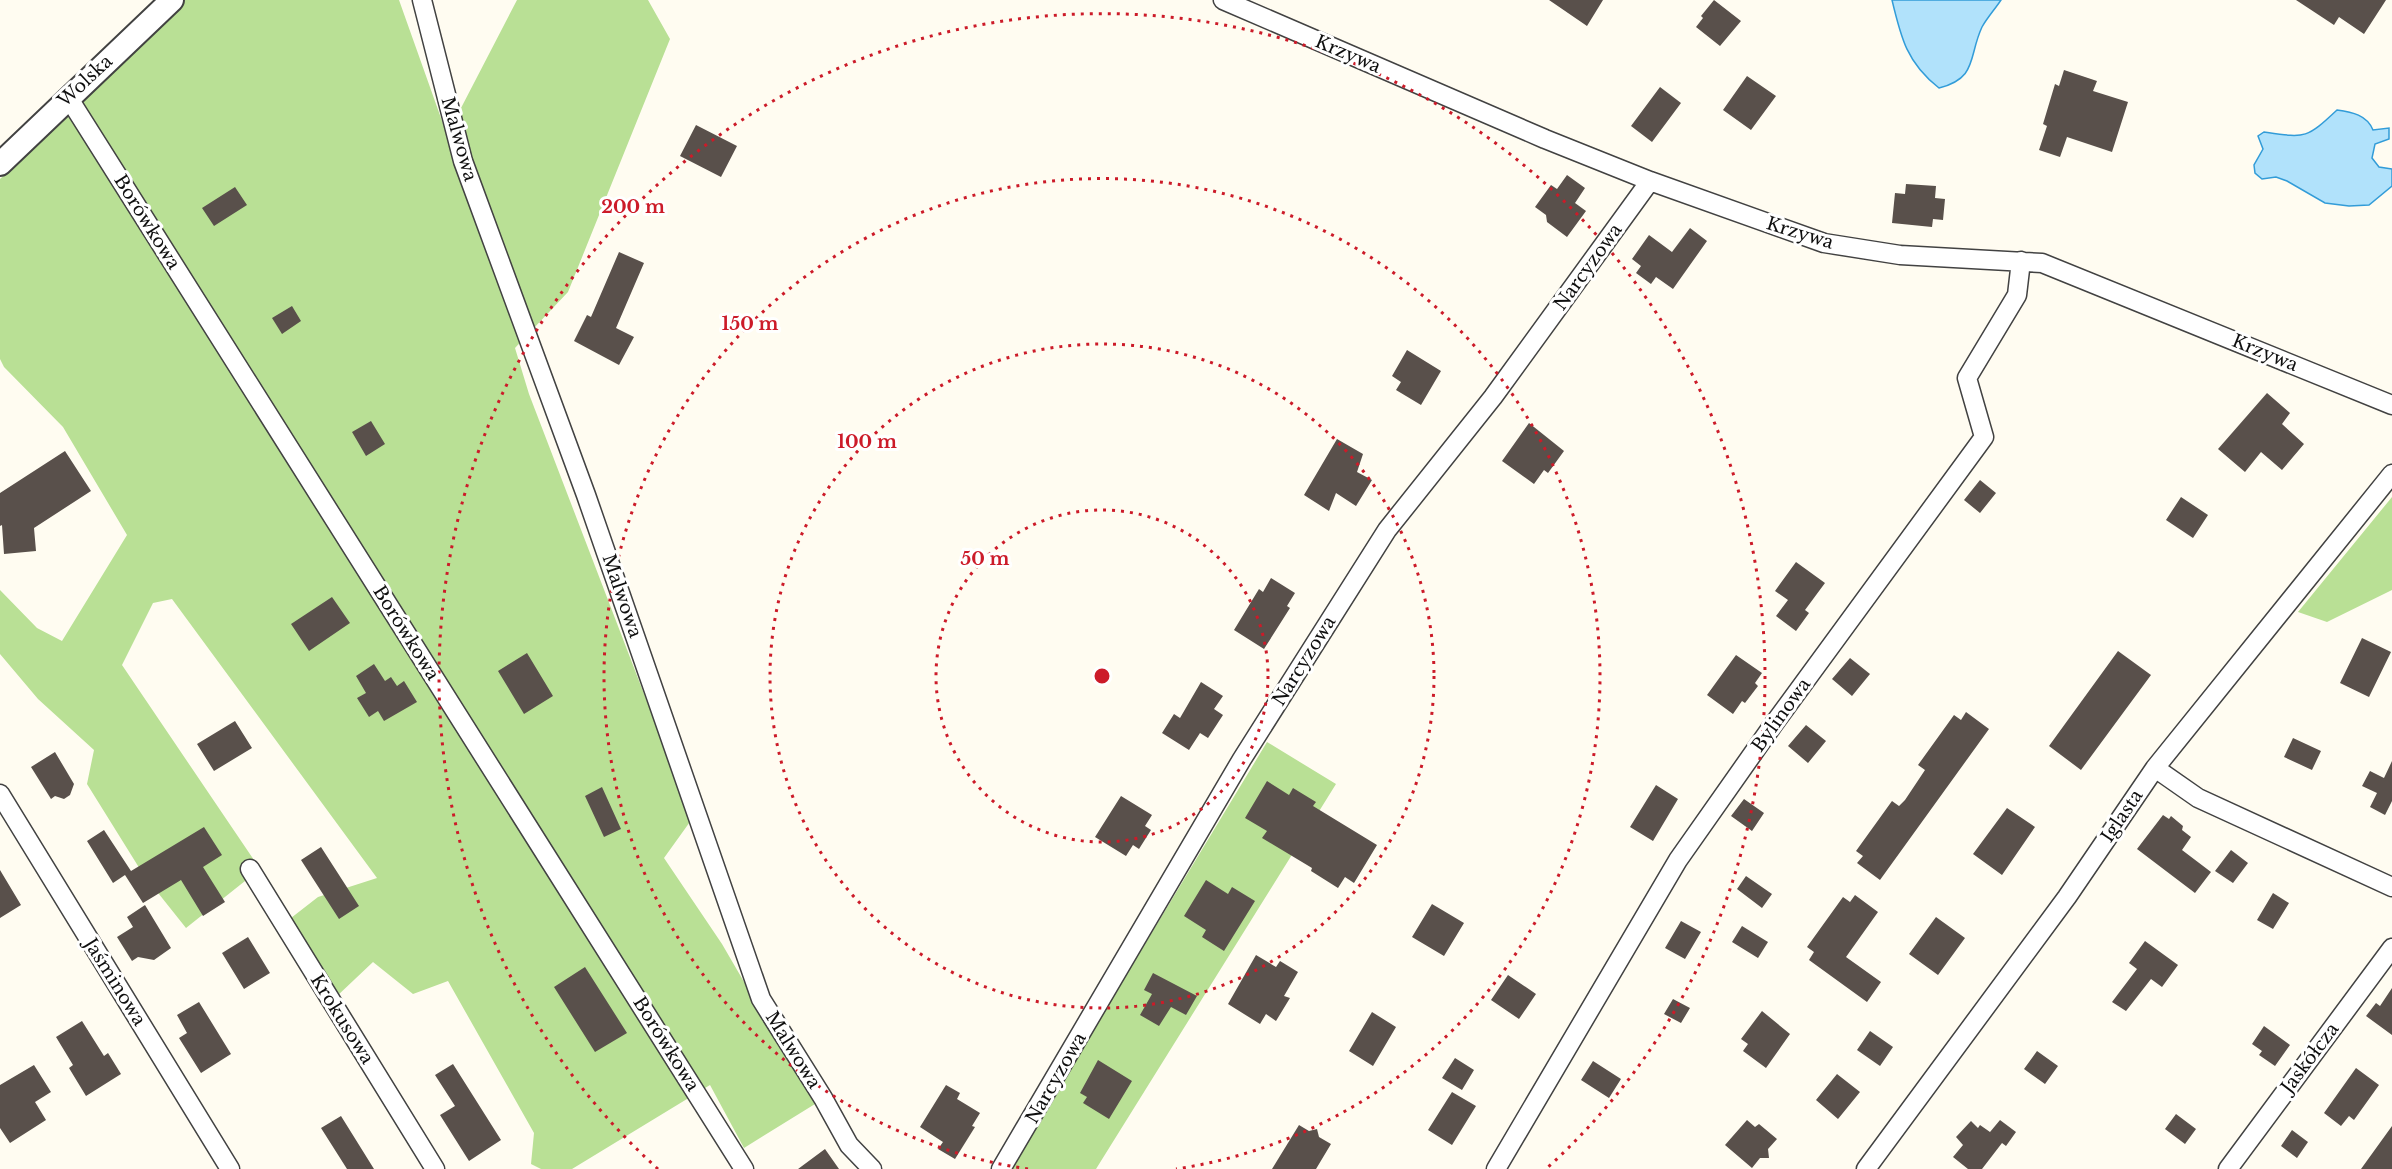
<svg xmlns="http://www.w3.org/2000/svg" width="2392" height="1169" font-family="'Libre Baskerville',serif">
<rect width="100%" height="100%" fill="#fffcf1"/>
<path fill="#b9e095" d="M 185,0 L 399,0 L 447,135 L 517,0 L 648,0 L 670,39 L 568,292 L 515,348 L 529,394 L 692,819 L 664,858 L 722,944 L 815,1104 L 744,1148 L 710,1085 L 572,1169 L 541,1169 L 531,1164 L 534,1133 L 448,981 L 413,994 L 373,962 L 336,997 L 282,925 L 318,897 L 377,878 L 172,599 L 153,603 L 122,665 L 260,869 L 186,928 L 143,874 L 87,784 L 94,750 L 38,699 L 0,654 L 0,590 L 37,628 L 62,641 L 127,535 L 63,427 L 4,367 L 0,359 L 0,179 Z
M 2392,497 L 2392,590 L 2327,622 L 2298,612 Z
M 1267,742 L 1336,784 L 1096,1169 L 1009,1169 Z"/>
<path fill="#b1e2fb" stroke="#329cd8" stroke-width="1.5" d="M 1892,0 L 2001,0 C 1995,9 1987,18 1982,27 C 1968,57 1978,78 1939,88 C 1907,63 1901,38 1892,0 Z
M 2337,110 C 2352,112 2367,115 2373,130 L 2389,128 L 2389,139 L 2375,144 L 2372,158 L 2379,167 L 2392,169 L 2392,186 L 2369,205 L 2349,206 L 2325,203 L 2287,181 L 2276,177 L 2262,179 L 2255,173 L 2254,165 L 2263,149 L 2258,136 L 2264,132 C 2306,138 2306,139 2337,110 Z"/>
<path fill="#59504b" d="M 1549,0 L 1603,0 L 1587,26 Z
M 1714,0 L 1741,21 L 1720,46 L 1696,27 L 1703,18 L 1701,16 Z
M 2296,0 L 2386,0 L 2364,34 L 2339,17 L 2334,25 Z
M 2064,70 L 2097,81 L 2093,91 L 2128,102 L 2112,152 L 2067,137 L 2060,157 L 2039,150 L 2047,126 L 2043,124 L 2055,84 L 2059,86 Z
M 1747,76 L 1776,96 L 1751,130 L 1723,110 Z
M 1660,87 L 1681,103 L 1652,142 L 1631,126 Z
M 696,125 L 737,146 L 721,177 L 680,156 Z
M 1567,175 L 1585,188 L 1575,203 L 1586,211 L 1567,237 L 1547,222 L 1546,215 L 1535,207 L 1551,185 L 1557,189 Z
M 1906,184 L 1936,186 L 1935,198 L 1945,199 L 1943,220 L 1933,219 L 1932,227 L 1892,223 L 1895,193 L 1905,194 Z
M 235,187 L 247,205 L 214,226 L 202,208 Z
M 1690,228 L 1707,241 L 1673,289 L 1656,277 L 1651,284 L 1636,273 L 1641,266 L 1632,259 L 1649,235 L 1672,252 Z
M 619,252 L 644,263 L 616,328 L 634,337 L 619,365 L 574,341 L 587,315 L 591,317 Z
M 292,306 L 301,321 L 282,334 L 272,318 Z
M 1407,350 L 1441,371 L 1421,405 L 1396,390 L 1401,382 L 1392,376 Z
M 2267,393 L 2290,413 L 2282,424 L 2304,444 L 2282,470 L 2261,452 L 2245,472 L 2218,449 Z
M 371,421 L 385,444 L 366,456 L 352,432 Z
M 1529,423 L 1564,451 L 1548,473 L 1544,470 L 1534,484 L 1502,461 Z
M 1337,439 L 1363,454 L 1357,472 L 1372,480 L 1356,506 L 1336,493 L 1329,511 L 1304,495 Z
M 65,451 L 91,491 L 34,528 L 36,551 L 4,554 L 2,525 L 0,526 L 0,493 Z
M 1980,480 L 1996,493 L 1980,513 L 1964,500 Z
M 2181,497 L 2208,515 L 2193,538 L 2166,520 Z
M 1796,562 L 1825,583 L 1805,610 L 1809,613 L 1796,631 L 1776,616 L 1788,600 L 1775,591 Z
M 1271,578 L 1295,593 L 1287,606 L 1290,608 L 1264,649 L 1234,630 L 1259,589 L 1263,592 Z
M 332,597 L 350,623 L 309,651 L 291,624 Z
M 2362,638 L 2391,652 L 2369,697 L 2340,683 Z
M 2118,651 L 2151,675 L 2081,770 L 2049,746 Z
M 527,653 L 553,696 L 524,714 L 498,671 Z
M 1736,655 L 1762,673 L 1755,683 L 1758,686 L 1745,703 L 1742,701 L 1733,714 L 1707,695 Z
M 1850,658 L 1870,674 L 1852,696 L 1832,679 Z
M 374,664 L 385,681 L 391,677 L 397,686 L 404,681 L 417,702 L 384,721 L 378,711 L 369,717 L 357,698 L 366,693 L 356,676 Z
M 1201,682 L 1223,696 L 1214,709 L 1223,715 L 1208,738 L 1200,733 L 1189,750 L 1162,733 L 1174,714 L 1180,718 Z
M 1966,712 L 1989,729 L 1880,880 L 1857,863 L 1863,856 L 1856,851 L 1892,801 L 1899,806 L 1905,800 L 1925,770 L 1918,765 L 1954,715 L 1961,720 Z
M 235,721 L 252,748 L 214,771 L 197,744 Z
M 1806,725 L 1826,741 L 1808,763 L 1788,746 Z
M 2293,738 L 2321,751 L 2312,770 L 2284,757 Z
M 55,752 L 74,784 L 70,795 L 64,799 L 55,796 L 51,799 L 31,767 Z
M 2392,761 L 2392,801 L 2385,815 L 2370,807 L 2377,793 L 2362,786 L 2370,771 L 2384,778 Z
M 1267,781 L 1289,795 L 1293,788 L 1316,802 L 1313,806 L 1377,845 L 1354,883 L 1345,877 L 1338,888 L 1311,871 L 1312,868 L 1262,838 L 1267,831 L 1245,818 Z
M 1656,785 L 1678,799 L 1653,841 L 1630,827 Z
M 602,787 L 621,829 L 604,837 L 585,796 Z
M 1121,796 L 1152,815 L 1145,826 L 1151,830 L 1139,849 L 1133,845 L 1126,856 L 1095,837 Z
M 1744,799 L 1764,813 L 1752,831 L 1731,816 Z
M 2007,808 L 2035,827 L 2002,875 L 1973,854 Z
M 2163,815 L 2169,819 L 2171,816 L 2183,826 L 2182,830 L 2191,837 L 2182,850 L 2211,872 L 2195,893 L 2137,849 Z
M 204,827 L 222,855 L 203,867 L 225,902 L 203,916 L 181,880 L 143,903 L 125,875 L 113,883 L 87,841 L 104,830 L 131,871 Z
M 321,847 L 359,906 L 339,919 L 301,860 Z
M 2231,850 L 2248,863 L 2233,883 L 2215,871 Z
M 0,870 L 21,905 L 0,918 Z
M 1746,876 L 1772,894 L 1762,908 L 1737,889 Z
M 1206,880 L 1228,894 L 1232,887 L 1255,901 L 1224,951 L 1202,937 L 1206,930 L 1184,916 Z
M 2273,893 L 2289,903 L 2273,929 L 2257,920 Z
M 1855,895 L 1878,912 L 1846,957 L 1881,982 L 1867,1002 L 1809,960 L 1814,952 L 1807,947 L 1843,897 L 1850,902 Z
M 1432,904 L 1464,923 L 1444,956 L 1412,937 Z
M 145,905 L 171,948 L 154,960 L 138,957 L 132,961 L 117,937 L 133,927 L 127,917 Z
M 1936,917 L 1965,938 L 1938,975 L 1909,954 Z
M 1681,921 L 1701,932 L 1685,959 L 1665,948 Z
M 1742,926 L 1768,942 L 1758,958 L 1732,942 Z
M 248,937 L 270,973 L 244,989 L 222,953 Z
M 2145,941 L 2178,965 L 2162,987 L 2151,979 L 2126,1011 L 2112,1002 L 2137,969 L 2129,963 Z
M 1256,955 L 1276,967 L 1280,961 L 1298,972 L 1284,996 L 1290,998 L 1276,1021 L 1266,1014 L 1260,1024 L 1228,1004 Z
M 585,967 L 627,1033 L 595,1052 L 554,987 Z
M 1153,973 L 1197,996 L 1186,1015 L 1171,1007 L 1159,1026 L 1140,1015 L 1152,994 L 1144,990 Z
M 1508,975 L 1536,994 L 1519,1019 L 1491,1000 Z
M 2392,988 L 2392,1035 L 2366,1016 L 2376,1003 L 2380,1006 Z
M 1673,999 L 1690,1008 L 1681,1023 L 1664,1014 Z
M 199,1002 L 231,1054 L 201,1073 L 179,1038 L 187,1033 L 177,1015 Z
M 1762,1011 L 1790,1034 L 1766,1068 L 1743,1051 L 1748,1044 L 1741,1039 Z
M 1372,1012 L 1396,1027 L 1373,1066 L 1349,1051 Z
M 82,1021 L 104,1056 L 108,1053 L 121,1074 L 86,1096 L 69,1068 L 73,1065 L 56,1037 Z
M 2264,1026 L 2290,1045 L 2275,1066 L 2259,1055 L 2262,1051 L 2252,1044 Z
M 1870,1031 L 1893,1047 L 1880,1066 L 1857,1050 Z
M 2037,1051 L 2058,1066 L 2045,1084 L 2024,1069 Z
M 1455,1058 L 1474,1070 L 1462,1090 L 1442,1078 Z
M 1098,1060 L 1132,1081 L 1109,1119 L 1083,1103 L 1087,1097 L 1080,1093 Z
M 1593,1061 L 1621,1079 L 1609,1098 L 1581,1080 Z
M 453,1064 L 501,1140 L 469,1161 L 440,1115 L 455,1106 L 435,1075 Z
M 34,1065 L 51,1092 L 35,1102 L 46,1120 L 10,1143 L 0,1128 L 0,1085 Z
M 2356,1068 L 2379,1085 L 2354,1120 L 2349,1116 L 2341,1126 L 2324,1113 Z
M 1837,1074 L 1860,1092 L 1838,1119 L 1816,1100 Z
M 946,1085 L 960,1093 L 957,1099 L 980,1113 L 972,1126 L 975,1127 L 955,1159 L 938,1149 L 943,1142 L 920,1127 Z
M 1452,1092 L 1476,1106 L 1452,1145 L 1428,1130 Z
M 2176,1114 L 2196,1129 L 2185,1144 L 2165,1129 Z
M 341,1116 L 374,1169 L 347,1169 L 321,1128 Z
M 1747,1120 L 1755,1127 L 1759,1124 L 1777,1139 L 1768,1149 L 1769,1158 L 1760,1158 L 1752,1168 L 1725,1145 Z
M 2000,1120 L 2016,1132 L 2006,1146 L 2002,1143 L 1982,1169 L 1968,1169 L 1953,1157 L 1963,1145 L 1956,1137 L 1971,1121 L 1978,1128 L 1980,1125 L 1990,1132 Z
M 1299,1125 L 1309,1131 L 1317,1129 L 1319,1137 L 1331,1144 L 1316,1169 L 1272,1169 Z
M 2392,1126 L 2392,1169 L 2361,1169 Z
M 2292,1130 L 2308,1142 L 2297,1158 L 2281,1146 Z
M 825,1149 L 839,1169 L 798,1169 Z"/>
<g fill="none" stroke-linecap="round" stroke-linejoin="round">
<g stroke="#424242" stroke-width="21">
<path id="minor" d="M 422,0 L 463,161 L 586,495 L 761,999 L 823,1098 L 849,1145 L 872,1169
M 1223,0 L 1545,139 L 1650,181 L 1824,243 L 1900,255 L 2042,263 L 2392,405
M 68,97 L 744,1169
M 2155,768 L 2198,798 L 2392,887
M 0,794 L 230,1169
M 250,869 L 435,1169
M 1001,1169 L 1242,759 L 1387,530 L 1493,397 L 1650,181
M 1496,1169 L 1678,860 L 1773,725 L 1984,437 L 1967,378 L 2017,295 L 2021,261
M 1866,1169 L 2067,897 L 2155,768 L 2392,474
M 2228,1169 L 2392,948"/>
</g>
<g stroke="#424242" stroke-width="26">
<path id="tertiary" d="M 0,164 L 172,0"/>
</g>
<use href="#minor" stroke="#fff" stroke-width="18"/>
<use href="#tertiary" stroke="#fff" stroke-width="22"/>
</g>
<g fill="none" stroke="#cc1b29" stroke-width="3" stroke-dasharray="3 6">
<circle cx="1102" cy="676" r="166"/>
<circle cx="1102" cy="676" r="332"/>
<path d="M1028 1169A498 498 0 1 1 1176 1169"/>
<path d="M658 1169A663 663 0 1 1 1546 1169"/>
</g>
<g text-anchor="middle" stroke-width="6" stroke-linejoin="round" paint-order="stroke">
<g font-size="18" fill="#0f0f0f" stroke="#fff">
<text transform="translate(1348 54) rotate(23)" y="6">Krzywa</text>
<text transform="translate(85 81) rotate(-43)" y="6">Wolska</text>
<text transform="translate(459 139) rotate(74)" y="6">Malwowa</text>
<text transform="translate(147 222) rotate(58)" y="6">Borówkowa</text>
<text transform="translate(1800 233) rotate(17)" y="6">Krzywa</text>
<text transform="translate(1588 267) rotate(-54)" y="6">Narcyzowa</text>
<text transform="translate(2265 353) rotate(22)" y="6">Krzywa</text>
<text transform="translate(622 596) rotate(71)" y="6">Malwowa</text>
<text transform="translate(406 633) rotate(58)" y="6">Borówkowa</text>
<text transform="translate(1304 661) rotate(-58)" y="6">Narcyzowa</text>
<text transform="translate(1781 715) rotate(-54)" y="6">Bylinowa</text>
<text transform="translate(2122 816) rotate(-56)" y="6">Iglasta</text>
<text transform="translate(115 982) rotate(58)" y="6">Jaśminowa</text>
<text transform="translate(342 1019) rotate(58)" y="6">Krokusowa</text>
<text transform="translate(666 1044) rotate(58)" y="6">Borówkowa</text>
<text transform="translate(793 1050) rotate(58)" y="6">Malwowa</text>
<text transform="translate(2310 1058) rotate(-53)" y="6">Jaskółcza</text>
<text transform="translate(1056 1078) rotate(-60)" y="6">Narcyzowa</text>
</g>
</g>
<circle cx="1102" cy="676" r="9" fill="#cc1b29" stroke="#fff" stroke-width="3"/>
<g font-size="18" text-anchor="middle" font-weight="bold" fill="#cc1b29" stroke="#fff" stroke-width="6" stroke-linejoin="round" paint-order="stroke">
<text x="633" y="213">200 m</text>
<text x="750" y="330">150 m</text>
<text x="867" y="448">100 m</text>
<text x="985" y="565">50 m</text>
</g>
</svg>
